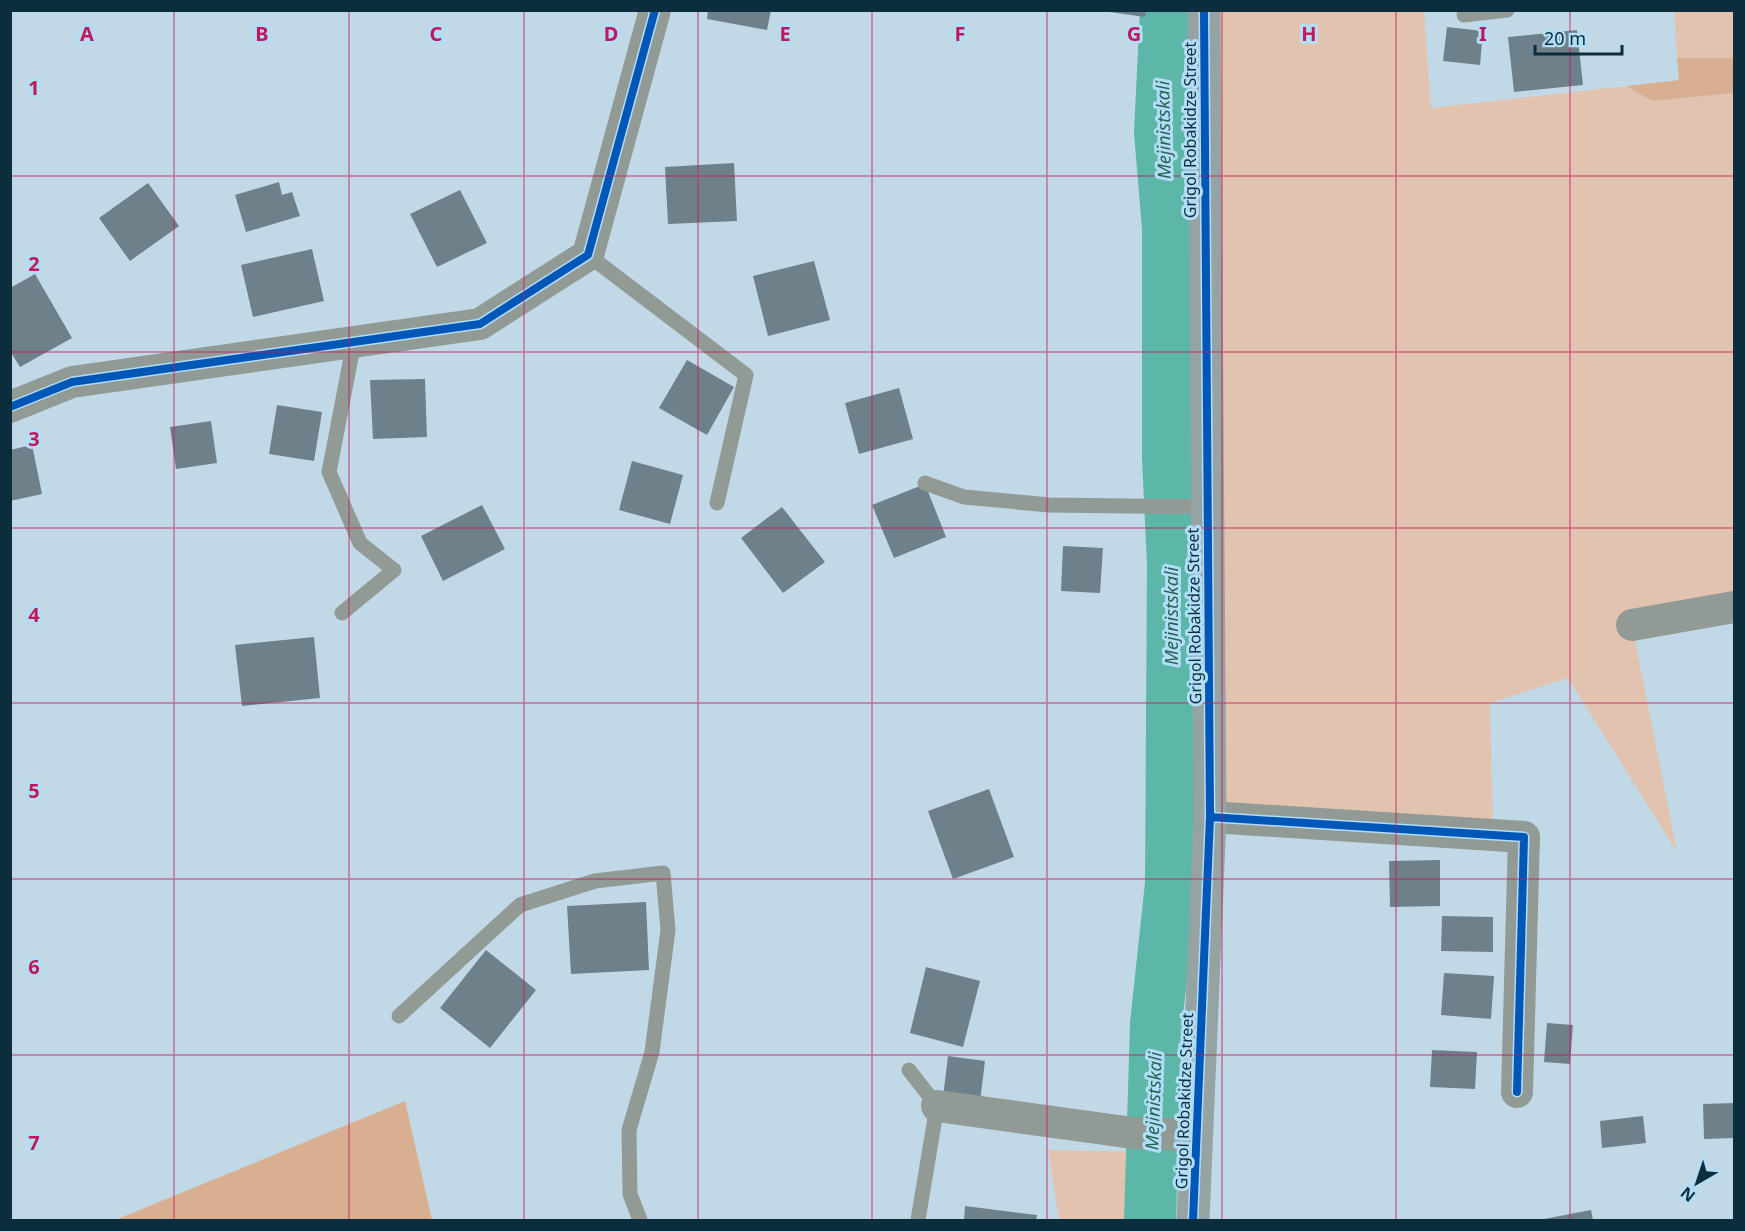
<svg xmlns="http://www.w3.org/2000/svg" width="1745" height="1231" font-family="'Noto Sans',sans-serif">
<rect width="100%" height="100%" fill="#c1d9e7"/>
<path fill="#e1c3af" d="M 1204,11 L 1424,11 L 1431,108 L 1627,86 L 1652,101 L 1734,93 L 1734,607 L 1632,625 L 1677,852 L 1568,678 L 1490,703 L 1493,835 L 1210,817 Z
M 1674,11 L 1734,11 L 1734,58 L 1677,58 Z
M 1048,1150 L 1143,1152 L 1143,1220 L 1059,1220 Z"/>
<path fill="#d8af91" d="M 1677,58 L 1734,58 L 1734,93 L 1652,101 L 1627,86 L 1679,80 Z
M 405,1101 L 432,1220 L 115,1220 Z"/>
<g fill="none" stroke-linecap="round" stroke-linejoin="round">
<path stroke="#5cb7a8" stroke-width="52" d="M 1150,1220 L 1156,1024 L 1171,884 L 1173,564 L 1168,458 L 1168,228 L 1160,132 L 1166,10"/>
</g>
<path fill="#6e818b" d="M 708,10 L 771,10 L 767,30 L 707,19 Z
M 1095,10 L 1146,10 L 1145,17 Z
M 1447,27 L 1483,31 L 1480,65 L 1443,61 Z
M 1577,30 L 1583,85 L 1514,92 L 1508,37 Z
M 734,163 L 737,221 L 668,224 L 665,167 Z
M 279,182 L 282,195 L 292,192 L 300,216 L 246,232 L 235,195 Z
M 148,183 L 179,226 L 130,261 L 99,218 Z
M 460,190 L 487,243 L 437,267 L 410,214 Z
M 312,249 L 324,301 L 253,317 L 241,265 Z
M 814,261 L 830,320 L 768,336 L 753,276 Z
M 35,274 L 72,338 L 20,367 L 10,351 L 10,288 Z
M 687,360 L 734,387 L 707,435 L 659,408 Z
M 425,379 L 427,437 L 373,439 L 370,380 Z
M 899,388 L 913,439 L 859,454 L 845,403 Z
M 277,405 L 322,412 L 314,461 L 269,454 Z
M 211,421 L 217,463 L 176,469 L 170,427 Z
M 32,445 L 42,494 L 10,501 L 10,450 Z
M 632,461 L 683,475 L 670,524 L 619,510 Z
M 925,484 L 946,537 L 894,558 L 872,505 Z
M 482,505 L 505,549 L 443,581 L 421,536 Z
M 782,507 L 825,562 L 783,593 L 741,538 Z
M 1063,546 L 1103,548 L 1100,593 L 1061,591 Z
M 314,637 L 320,698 L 242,706 L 235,645 Z
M 989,789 L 1014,857 L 953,879 L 928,811 Z
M 1440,860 L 1440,906 L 1390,907 L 1389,861 Z
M 646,902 L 649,970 L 571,974 L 567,906 Z
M 1442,916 L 1493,917 L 1493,952 L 1441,951 Z
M 486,950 L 536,990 L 490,1048 L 440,1008 Z
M 926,967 L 980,981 L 963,1047 L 910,1033 Z
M 1444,973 L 1494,976 L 1491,1019 L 1441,1015 Z
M 1547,1023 L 1573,1025 L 1570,1064 L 1544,1062 Z
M 1432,1050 L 1477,1052 L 1475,1089 L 1430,1087 Z
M 948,1056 L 985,1061 L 980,1102 L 943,1097 Z
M 1734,1103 L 1734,1138 L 1704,1139 L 1703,1104 Z
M 1643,1116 L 1646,1143 L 1602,1148 L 1600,1121 Z
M 965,1206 L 1037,1215 L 1036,1220 L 964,1220 Z
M 1591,1210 L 1593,1220 L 1544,1220 L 1544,1219 Z"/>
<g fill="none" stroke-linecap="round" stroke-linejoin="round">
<path stroke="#929a96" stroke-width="15" d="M 1464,15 L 1507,10
M 588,255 L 746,375 L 717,503
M 925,483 L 964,497 L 1049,505 L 1207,507
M 342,613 L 394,570 L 360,543 L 329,472 L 354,342
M 399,1016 L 520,905 L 595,881 L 663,873 L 668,930 L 652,1052 L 629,1130 L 630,1194 L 640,1220
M 909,1070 L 937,1106 L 918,1220"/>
<path stroke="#929a96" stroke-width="32" d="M 10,407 L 72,382 L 480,324 L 588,255 L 655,10
M 1632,625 L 1734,607
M 1210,817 L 1524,837 L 1517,1092
M 937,1106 L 1133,1133 L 1196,1135"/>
<path stroke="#96a3a3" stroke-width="33" d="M 1193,1220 L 1210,817 L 1204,10"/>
<g stroke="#b2ddf6" stroke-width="11">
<path id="cycleway" d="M 10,407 L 72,382 L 480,324 L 588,255 L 655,10
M 1210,817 L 1524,837 L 1517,1092
M 1193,1220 L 1210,817 L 1204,10"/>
</g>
<use href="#cycleway" stroke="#0057b8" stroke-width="8"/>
</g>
<path fill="none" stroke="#c2185b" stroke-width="1.5" stroke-opacity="0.55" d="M 174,10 L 174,1220M 349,10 L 349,1220M 524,10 L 524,1220M 698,10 L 698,1220M 872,10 L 872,1220M 1047,10 L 1047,1220M 1222,10 L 1222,1220M 1396,10 L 1396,1220M 1570,10 L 1570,1220M 10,176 L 1734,176M 10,352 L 1734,352M 10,528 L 1734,528M 10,703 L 1734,703M 10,879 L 1734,879M 10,1055 L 1734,1055"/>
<g text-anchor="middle" stroke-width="6" stroke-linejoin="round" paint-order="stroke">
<g font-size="16" fill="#0c2d3d" stroke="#b2ddf6">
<text transform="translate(1190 130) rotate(-90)" y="6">Grigol Robakidze Street</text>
<text transform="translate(1194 616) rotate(-91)" y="6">Grigol Robakidze Street</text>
<text transform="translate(1184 1101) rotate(-88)" y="6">Grigol Robakidze Street</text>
</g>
<g font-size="18" font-style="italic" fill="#256353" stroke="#b2ddf6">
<text transform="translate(1164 130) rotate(-91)" y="6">Mejinistskali</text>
<text transform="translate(1172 616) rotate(-90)" y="6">Mejinistskali</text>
<text transform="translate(1154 1101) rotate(-88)" y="6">Mejinistskali</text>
</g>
</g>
<g font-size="20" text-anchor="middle" font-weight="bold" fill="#c2185b" stroke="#b2ddf6" stroke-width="6" stroke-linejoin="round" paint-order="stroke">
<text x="87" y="41">A</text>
<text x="262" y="41">B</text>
<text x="436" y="41">C</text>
<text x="611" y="41">D</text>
<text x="785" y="41">E</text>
<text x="960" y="41">F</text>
<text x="1134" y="41">G</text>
<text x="1309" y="41">H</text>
<text x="1483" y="41">I</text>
<text x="34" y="95">1</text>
<text x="34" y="271">2</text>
<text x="34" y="446">3</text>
<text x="34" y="622">4</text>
<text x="34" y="798">5</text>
<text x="34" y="974">6</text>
<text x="34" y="1150">7</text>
</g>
<rect width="1745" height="1231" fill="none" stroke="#0c2d3d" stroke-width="24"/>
<g transform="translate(1697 1183) rotate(219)" stroke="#b2ddf6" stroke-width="4.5" paint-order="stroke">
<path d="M0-4.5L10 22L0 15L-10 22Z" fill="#0c2d3d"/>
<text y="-9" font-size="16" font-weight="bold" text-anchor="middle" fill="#0c2d3d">N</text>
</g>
<path d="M1535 45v9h87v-9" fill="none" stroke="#0c2d3d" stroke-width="3"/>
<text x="1544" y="45" font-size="18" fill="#0c2d3d" stroke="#b2ddf6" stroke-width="4.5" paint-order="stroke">20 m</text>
</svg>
